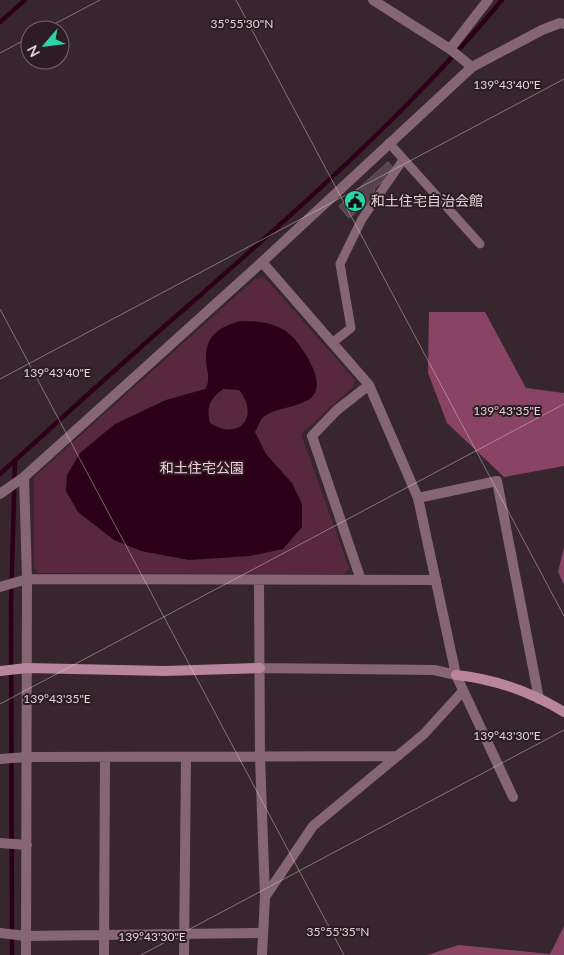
<svg xmlns="http://www.w3.org/2000/svg" width="564" height="955" font-family="Lato,'Noto Sans JP',sans-serif">
<rect width="100%" height="100%" fill="#37262d"/>
<path fill="#58283f" d="M 264,277 L 355,380 L 353,387 L 301,434 L 349,568 L 344,574 L 38,573 L 34,568 L 34,477 L 255,279 Z"/>
<path fill="#894465" d="M 429,312 L 485,312 L 526,388 L 564,393 L 564,466 L 504,477 L 447,423 L 428,373 Z
M 564,547 L 564,585 L 558,572 Z
M 564,926 L 564,955 L 427,955 L 459,945 L 550,954 Z"/>
<path fill="#2b0018" fill-rule="evenodd" d="M 240,321 C 265,321 286,324 300,346 C 309,359 328,388 308,400 C 295,408 278,407 265,416 C 260,419 258,427 255,432 L 266,454 L 292,483 L 302,504 L 302,527 L 283,549 L 250,556 L 189,560 L 141,551 L 114,540 L 78,512 L 66,491 L 67,475 L 80,453 L 115,424 L 166,400 L 205,389 C 211,379 207,373 206,362 C 205,336 217,328 240,321 ZM 223,389 L 239,390 C 260,416 240,442 210,423 C 206,406 210,399 223,389 Z"/>
<g fill="none" stroke-linecap="round" stroke-linejoin="round">
<path stroke="#2b0018" stroke-width="4.5" d="M 0,22 L 25,0
M 0,474 C 63,417 125,360 189,305 C 299,209 408,113 502,0
M 12,955 L 11,603 L 15,460"/>
</g>
<path fill="#58444d" stroke="#6e5962" d="M 388,162 L 393,168 L 385,175 L 387,177 L 374,189 L 375,190 L 366,204 L 349,218 L 339,206 Z"/>
<g fill="none" stroke-linecap="round" stroke-linejoin="round">
<path stroke="#866673" stroke-width="9" d="M 389,143 L 480,244
M 332,343 L 351,328 L 340,264 L 362,219 L 403,160"/>
<path stroke="#866673" stroke-width="10" d="M 373,0 L 450,49 L 472,67
M 450,49 L 488,0
M 262,262 L 369,385 L 418,498 L 456,675 L 513,797
M 24,477 L 27,579 L 26,955
M 0,494 L 24,477 L 262,262 L 472,67 L 542,30 L 560,23 L 564,24
M 418,498 L 497,481 L 539,699
M 361,580 L 312,436 L 337,410 L 369,385
M 259,581 L 260,756 L 265,897 L 262,955
M 0,587 L 27,579 L 436,580
M 260,668 L 434,670 L 456,675
M 0,759 L 27,757 L 398,756
M 0,843 L 27,845
M 265,897 L 313,826 L 424,734 L 463,691
M 0,933 L 26,936 L 262,933
M 104,955 L 105,757
M 184,955 L 186,757"/>
<path stroke="#b9859c" stroke-width="10" d="M 0,671 L 27,668 L 165,671 L 260,668
M 456,675 C 494,679 531,692 564,712"/>
</g>
<path fill="none" stroke="#e0d4d9" stroke-width="1" stroke-opacity="0.45" d="M 236,0 L 564,616M 43,30 L 100,0M 0,53 L 30,37M 0,309 L 344,955M 0,379 L 564,79M 0,704 L 564,404M 141,955 L 564,730"/>
<defs>
<g id="civic-disc" transform="scale(1.125)"><circle r="9.5" fill="#2bd5ac" stroke="#2d1c24"/><path d="M-.6-6.5H3V-4.5H.6V-3L4-1V1h2V6H-6V1h2V-1L-.6-3ZM-1.2 2.5V6h2.4V2.5Z" fill="#111"/></g>
</defs>
<g fill-rule="evenodd">
<use href="#civic-disc" x="355" y="201"/>
</g>
<g text-anchor="middle" stroke-width="4" stroke-linejoin="round" paint-order="stroke">
<g font-size="14" fill="#e0d4d9" stroke="#2d1c24" text-anchor="start">
<text x="371" y="206">和土住宅自治会館</text>
</g>
<g font-size="14" fill="#f9cee0" stroke="#2d1c24">
<text x="202" y="473">和土住宅公園</text>
</g>
</g>
<g font-size="12" text-anchor="middle" fill="#e0d4d9" stroke="#2d1c24" stroke-width="4" stroke-linejoin="round" paint-order="stroke">
<text x="242" y="28">35°55'30"N</text>
<text x="507" y="89">139°43'40"E</text>
<text x="57" y="377">139°43'40"E</text>
<text x="507" y="415">139°43'35"E</text>
<text x="57" y="703">139°43'35"E</text>
<text x="507" y="740">139°43'30"E</text>
<text x="338" y="936">35°55'35"N</text>
<text x="152" y="941">139°43'30"E</text>
</g>
<g transform="translate(45 45) rotate(242)"><circle r="24" fill="#2d1c24" stroke="#75666c"/>
<path d="M0-4L9 19L0 12L-9 19Z" fill="#2bd5ac"/>
<text y="-8" font-size="14" font-weight="bold" text-anchor="middle" fill="#e0d4d9">N</text>
</g>
</svg>
